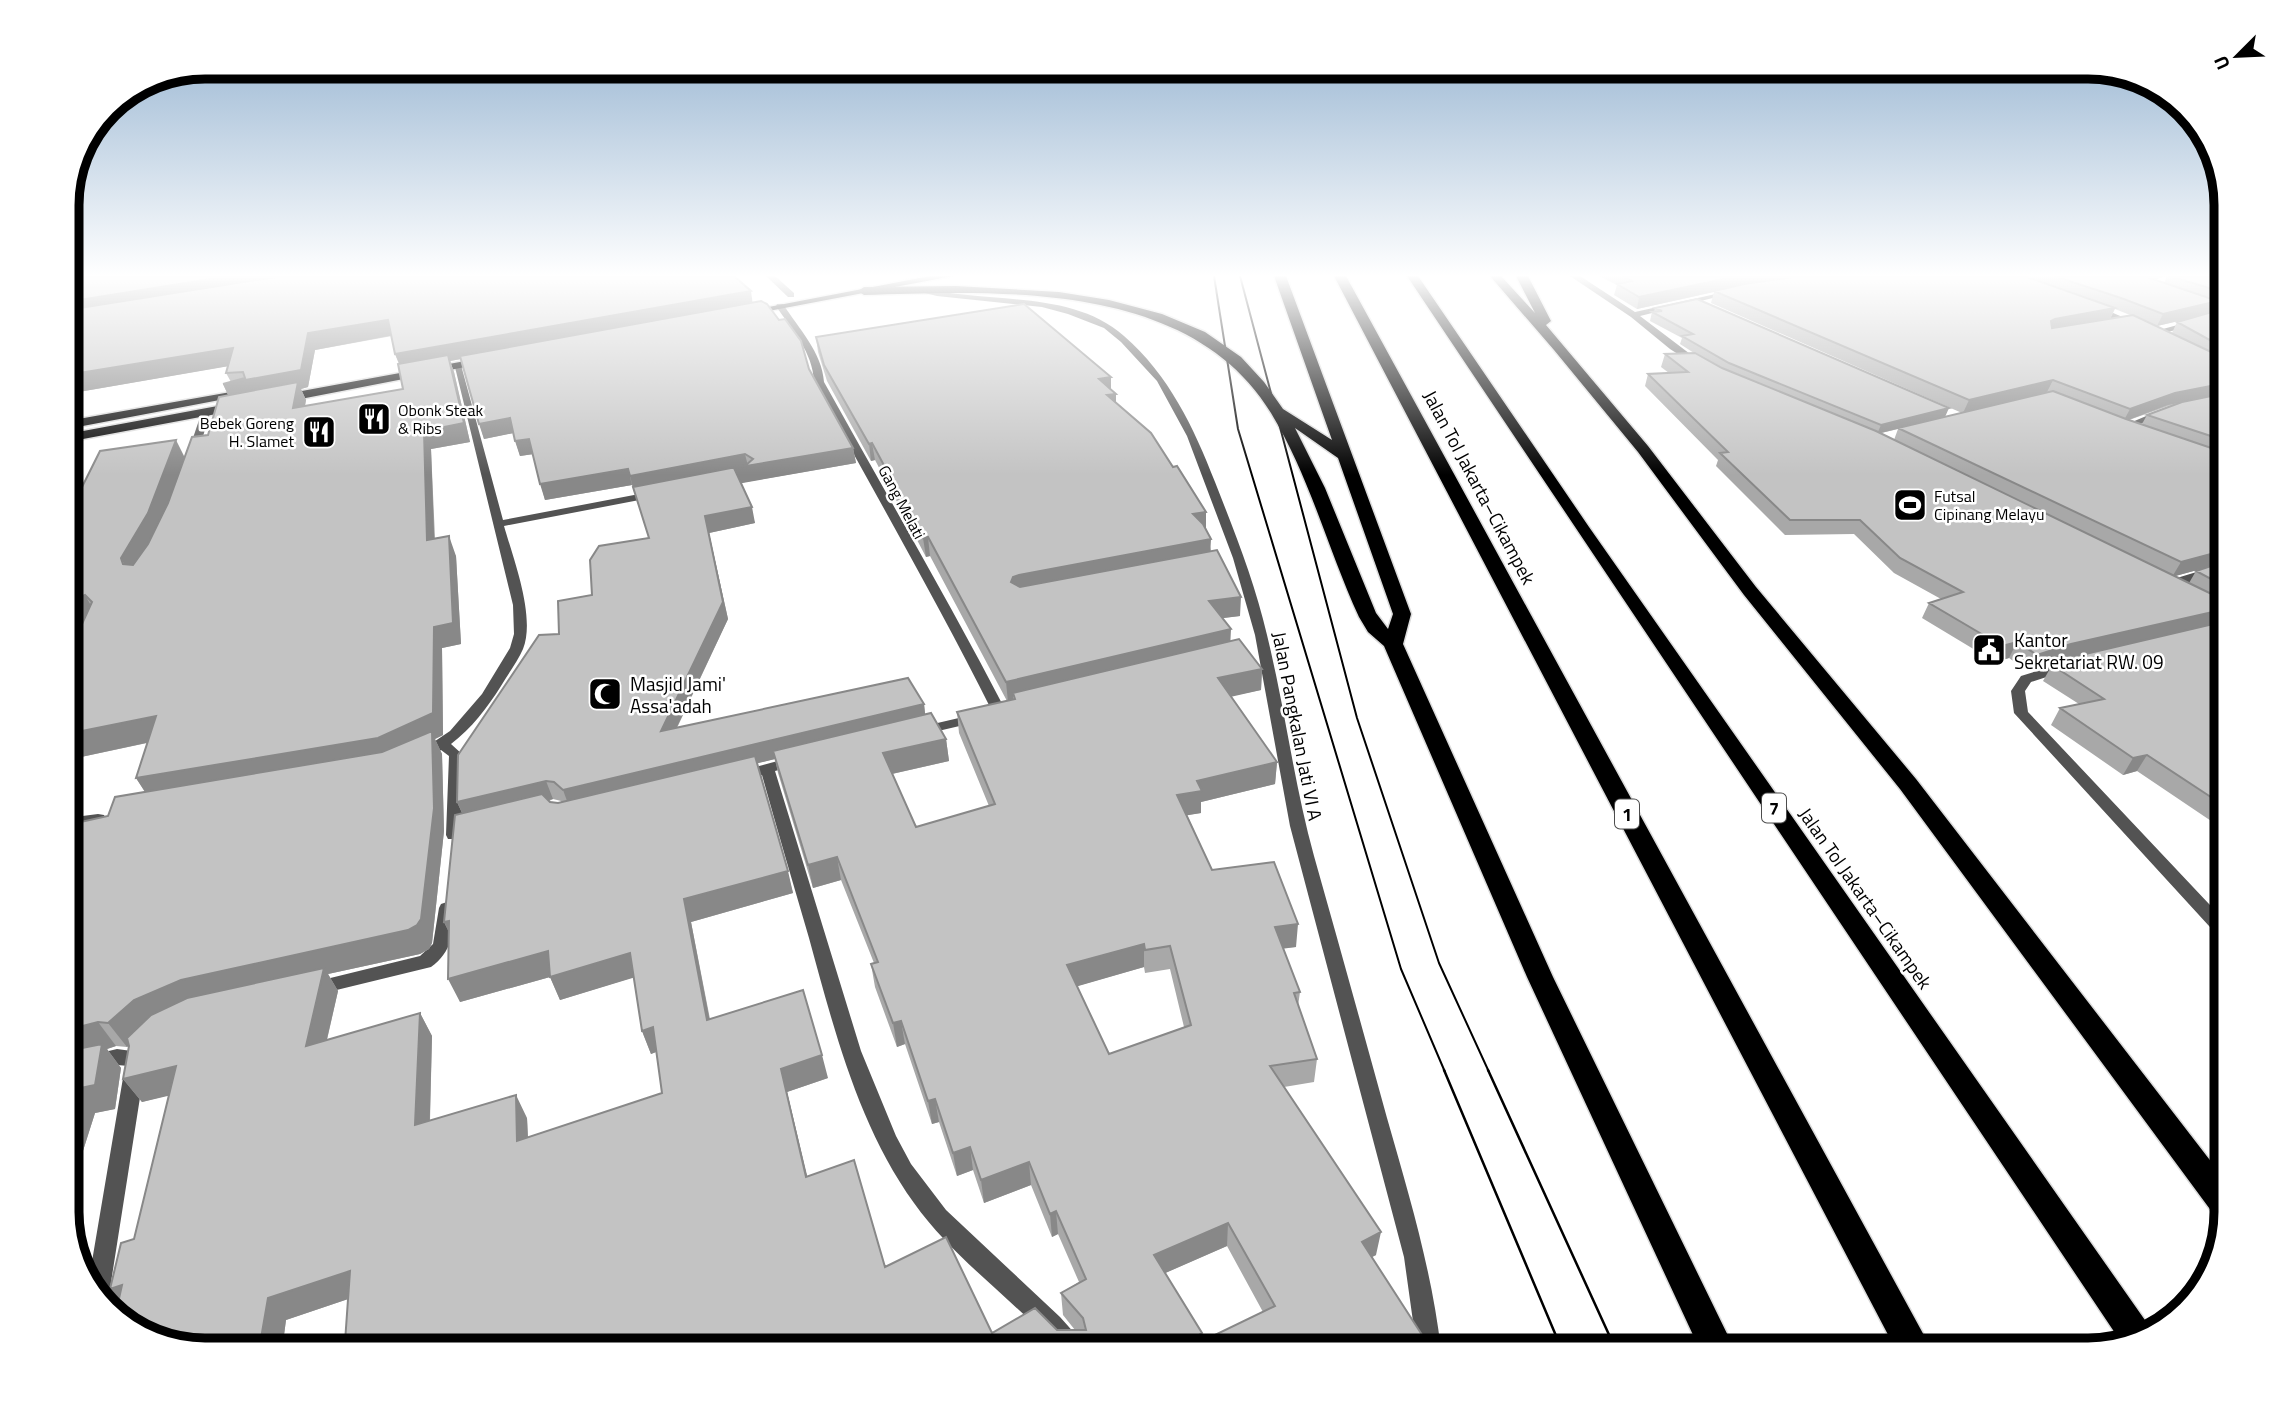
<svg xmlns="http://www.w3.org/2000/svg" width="2293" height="1417" viewBox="0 0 2293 1417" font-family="'Titillium Web',sans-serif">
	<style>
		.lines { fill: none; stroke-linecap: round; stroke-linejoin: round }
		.primary-casing { stroke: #dbdbdb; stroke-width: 3 }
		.motorway-casing { stroke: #dbdbdb; stroke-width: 3 }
		.minor { fill: #535353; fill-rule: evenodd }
		.primary { fill: #000; fill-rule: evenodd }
		.motorway { fill: #000; fill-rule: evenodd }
		.tram-far1 { stroke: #000; stroke-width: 2 }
		.tram { stroke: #000; stroke-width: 2.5 }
		.wall { fill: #a8a8a8; fill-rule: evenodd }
		.shaded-wall { fill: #888 }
		.building { fill: #c3c3c3; stroke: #888; stroke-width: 2; fill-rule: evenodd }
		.labels { text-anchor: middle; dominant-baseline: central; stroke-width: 5; stroke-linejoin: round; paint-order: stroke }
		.far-poi-label { font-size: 16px; fill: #000; stroke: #fff; text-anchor: start }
		.far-street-label { font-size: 16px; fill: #000; stroke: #fff }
		.shield { fill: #fff; stroke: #4c4c4c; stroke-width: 2 }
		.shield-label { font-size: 18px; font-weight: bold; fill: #000 }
		.street-label { font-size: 19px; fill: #000; stroke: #fff }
		.poi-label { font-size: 19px; fill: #000; stroke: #fff; text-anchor: start }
		.rim { fill: none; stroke: #000; stroke-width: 9 }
	</style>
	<rect width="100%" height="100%" fill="#fff"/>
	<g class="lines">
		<defs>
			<path id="primary" d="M930,276H953L748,315L743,312Z
				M487,357L491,358V362L280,403L274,399L280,395Z
				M242,390L246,391V395L67,429V421Z
				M239,402L245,406L243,409L67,442V434Z"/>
			<path id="motorway" d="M1274,276H1286L1411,614L1403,644L1553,977L1735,1350H1700L1527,977L1384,646L1368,632L1359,617C1328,550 1310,477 1271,413C1190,280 1000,291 864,295L858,291L864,287L956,286L1059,292L1109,300L1162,314L1205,332L1241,357L1264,382L1283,409L1332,440ZM1295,428L1338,458L1393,614L1388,629L1376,613L1325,488Z
				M1334,276H1346L1932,1350H1896Z
				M1407,276H1418L1589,527L2154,1333L2121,1342Z
				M1490,276H1501L1535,313L1516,276H1528L1551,321L1546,325L1648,446L1756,587L1916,779L2226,1181L2224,1220L2215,1216L1900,789L1744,595L1638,452L1554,350Z"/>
		</defs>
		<use href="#primary" class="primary-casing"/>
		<use href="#motorway" class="motorway-casing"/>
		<path class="minor" d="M766,276H775L794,293V297H788Z
			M1570,276H1580L1635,312L1729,291L1733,293L1640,316L1698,360L1699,362L1695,365L1670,349L1631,317Z
			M920,287C985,305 1070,288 1124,336C1169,375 1194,428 1215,482C1235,533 1255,583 1267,635C1285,708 1294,784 1314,856C1339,944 1363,1031 1387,1118C1409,1195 1432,1271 1441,1350H1417L1404,1257L1290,826L1255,635L1233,558L1187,436L1157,381L1121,342L1104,328L1068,314L1042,307L937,296L917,291V287Z
			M777,304H783C799,329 822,352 824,382C885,492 949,601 1007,713L1005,716L1000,717L993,713C937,601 874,492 814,382C813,352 792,330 776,306Z
			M2091,306H2097L2141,325L2134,327L2091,310Z
			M2192,321H2195V325L2156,335L2152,332Z
			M454,363L461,365L503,520L655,491L660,494L655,497L504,526C513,558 536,617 523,649C518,661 508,674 501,686C487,708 472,728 451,744L463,755L462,835L460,839H448L446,835L449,756L441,750L423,759L416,754L450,731L482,694L510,648L514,634L513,605Z
			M202,411L210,413L198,453L193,456L188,453Z
			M2158,411L2166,413L2126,430L2118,428Z
			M2226,563V571L2171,588L2165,584L2167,581Z
			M2066,662L2073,666L2071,669L2031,682L2025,691L2028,712L2226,922V939L2220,938L2014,713L2011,691L2021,676Z
			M976,714L981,715L983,718L981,721L921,735L914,731L916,728Z
			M793,757L800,762L798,765L775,771L861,1051L896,1136L911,1164L946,1210L1060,1317L1077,1336L1081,1344L1078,1350H1059C1013,1299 954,1259 914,1203C858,1125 834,1029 809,938C793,883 777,829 762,775L741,780L734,775L736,772Z
			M98,814L104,815L106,819L104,823L67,828V818Z
			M447,902L453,904L455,908C454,932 452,952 431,967L316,995L310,993L307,988L310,983L420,956L433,944L439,908L441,904Z
			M117,1049L139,1052L142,1058L136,1065L141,1066L144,1072L109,1295L106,1303L88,1285L124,1072L129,1066L117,1065L67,1077V1061Z"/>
		<use href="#primary" class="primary"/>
		<use href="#motorway" class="motorway"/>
		<path class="tram-far1" d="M1214,276L1238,429L1401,969L1445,1072
			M1240,276L1357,718L1439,963L1489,1072"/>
		<path class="tram" d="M1444,1070L1562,1350
			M1488,1070L1616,1350"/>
	</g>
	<path class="wall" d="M67,276L753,303L809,369L853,448L856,463L740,483L755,523L709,533L728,619L677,728L924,704L925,714L946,739L949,761L892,774L916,827L989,806L959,733L957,712L1007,701L930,556L926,557L875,460L871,461L827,381L818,352L816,337L1111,377V389L1116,403L1173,467L1206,512V528L1211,551L1240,616L1222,618L1230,641L1262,669L1261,690L1231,696L1277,762L1275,784L1201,802V813L1187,815L1212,870L1296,947L1283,948L1300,992L1298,1006L1317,1059L1314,1082L1284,1087L1376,1255L1372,1257L1423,1350H319L345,1342L348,1299L286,1320L282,1350H205L134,1239L169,1095L142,1102L123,1079L129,1046L127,1047L116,1046L107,1049L121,1068L115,1109L95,1113L67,1201V825L108,816L145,792L136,778L147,743L67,760V517L185,457L208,435L228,395L223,384L231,382L226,373L228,366L67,394ZM392,336L395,354L399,364L403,389L305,406L306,400L301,389L308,387L315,350ZM461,359L484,439L513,433L520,456L533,454L545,500L632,485L649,538L592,595L559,634L457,802L462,813L444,922L449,932L460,1002L550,977L560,1000L634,977L642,1031L651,1054L656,1052L662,1093L528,1137L527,1118L430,1121L432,1036L420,1013L327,1040L338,991L328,974L420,954L429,949L432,943L444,831L442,754L435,739L443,735L442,648L461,644L456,556L435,538L431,449L470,442L454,372L450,361ZM775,759L778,773L813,888L841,880L874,963L871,964L875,987L897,1047L905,1044L932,1124L939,1122L957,1176L973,1170L984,1203L1031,1185L1052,1237L1058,1234L1079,1282L1061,1293L1063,1315L1075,1330L992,1333L885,1267L807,1177L787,1092L828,1078L710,1019L691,922L793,893L757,763ZM553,799L561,801L562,802L558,803L549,801ZM1144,967L1145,973L1170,969L1184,1027L1109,1054L1077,986ZM1227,1246L1263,1312L1201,1341L1202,1333L1165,1273Z
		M1599,276H2165L2154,280L2164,283L2167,276H2226V306L2217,304L2213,312L2226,308V831L2137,771L2123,775L2051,725L2060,708L2079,704L2043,681L2052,665L2077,656L2062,659L2028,671L2009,658L1995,662L1922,618L1929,603L1941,599L1894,573L1854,534L1785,535L1716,466L1718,460L1645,386L1648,374L1669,373L1661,367L1665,354L1694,353L1680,344L1682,338L1650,321L1652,312H1654L1655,308L1945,417L1962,413L1711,303L1714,292L1637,309L1614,295L1617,285ZM2115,309L2130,315L2110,319ZM2192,318L2177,322L2172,333L2157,326ZM2174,404L2147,415L2142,424L2129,420ZM1898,429L1894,440L1881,433ZM2201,569L2196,571L2189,583L2175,576Z"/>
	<path class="shaded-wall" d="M229,276H328L67,318V302Z
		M1738,276H1818L1740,286L1637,309L1639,297Z
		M2144,276H2165L2140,285Z
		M751,291L753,306L450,361L454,372L470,442L431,449L435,560L427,540L402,370L395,354Z
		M2218,301L2212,313L2157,326L2163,314Z
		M2115,308L2110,319L2050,331L2051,321L2055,319Z
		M388,320L394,335L315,350L308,387L301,389L306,400L301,426L231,401L223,384L301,370L308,333Z
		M233,348L241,364L67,394V375Z
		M1111,377V393L1099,379Z
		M2053,380L2047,392L1963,413L1969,400Z
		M2226,383V394L2168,405L2123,422L2130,409L2175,393Z
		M1116,394V410L1107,395Z
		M1949,408L1945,417L1877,434L1881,425Z
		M510,418L514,433L484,439L479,424Z
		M529,439L534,454L520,456L515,441Z
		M176,440L185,458L159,533L135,584L121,558Z
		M872,443L875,460L871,461L869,444Z
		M853,448L856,463L737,484L634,492L630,476L745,454L748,466Z
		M628,469L632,485L545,500L540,484Z
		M752,507L755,523L709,533L728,619L666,750L661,731L705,516Z
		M1206,512V530L1193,514Z
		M449,536L456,556L461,644L442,648L443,735L435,739L442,754L444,831L432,943L429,949L420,954L328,974L338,991L320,1069L152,1024L127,1047L108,1023L388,760L151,801L136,778L434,627Z
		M928,537L930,556L926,557L923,538Z
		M1211,539L1210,557L1020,593L1011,582L1013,577L1019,575Z
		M2226,550V562L2172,577L2181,562Z
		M85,595L97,616L67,666V617L76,599Z
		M1241,597L1240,616L1208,620L1209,601Z
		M2226,609V622L2062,659L2028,671L2037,655L2071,644Z
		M1231,629L1230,649L1013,693V701L1008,702L1006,682Z
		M2017,642L2009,658L1995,662L2002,646Z
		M1262,669L1261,690L1217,700L1218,678Z
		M924,704L926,722L773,751L775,759L570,809L563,790Z
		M156,716L169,738L67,760V734Z
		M946,739L949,761L887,775L883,753Z
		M2147,755L2137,771L2123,775L2133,758Z
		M1277,762L1275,784L1201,802V813L1177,817V795L1197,781Z
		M546,781L553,799L466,821L457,802Z
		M837,857L841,880L813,888L808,865Z
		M788,871L793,893L691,922L714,1043L707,1020L684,899Z
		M449,921L455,945L444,922Z
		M1298,924L1296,947L1273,950L1275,927Z
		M1144,944V967L1068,989L1067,965Z
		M548,951L630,953L639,976L560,1000L550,977L460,1002L448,979Z
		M420,1013L432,1036L429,1148L415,1125Z
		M901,1021L905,1044L897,1047L893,1023Z
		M98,1022L116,1046L107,1049L121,1068L115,1109L95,1113L67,1201V1030Z
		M653,1027L661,1050L651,1054L642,1031Z
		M822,1055L828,1078L787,1092L813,1200L806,1177L781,1069Z
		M176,1066L193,1090L142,1102L123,1079Z
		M516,1095L527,1118L529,1164L517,1141Z
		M935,1099L939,1122L932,1124L928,1101Z
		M970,1147L973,1170L957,1176L953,1153Z
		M1029,1162L1031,1185L984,1203L981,1180Z
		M1056,1211L1058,1234L1052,1237L1050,1214Z
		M1228,1223L1227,1246L1154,1278V1255Z
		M1381,1232L1376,1255L1358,1264L1362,1242Z
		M350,1271L366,1293L286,1320L282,1350H259L268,1298Z
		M122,1285L131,1311L110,1289Z
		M1202,1333L1201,1350L1188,1348V1350H1172Z
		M1426,1341L1423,1350H1408Z"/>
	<path class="building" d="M67,276H229L67,302Z
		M282,276H734L751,291L395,354L388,320L308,333L301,370L223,384L245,378L243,372L226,373L233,348L67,375V310Z
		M1623,276H1738L1639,297L1617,284L1632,281Z
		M1801,276H2024L2115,308L2055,319L2051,321L2052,328L2133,315L2226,359V383L2175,393L2130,409L2053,380L1969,400L1714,291L1744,284Z
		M2054,276H2144L2218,301L2163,314L2121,298Z
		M2169,276H2226V293Z
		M1697,299L1949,408L1881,425L1729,363L1682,336L1693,334L1652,312L1662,311L1655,308Z
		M761,301L767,304L779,320L785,319L801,341L809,369L853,448L734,468L752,507L705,516L723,602L661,731L908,678L924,704L563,790L554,782L546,781L457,802L458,755L539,635L559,634L558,601L592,595L590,560L599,546L649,538L633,487L746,465L753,459L745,454L630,476L628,469L540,484L529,439L515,441L510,418L479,424L460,356Z
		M1024,304L1111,377L1099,379L1116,394L1107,395L1151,433L1173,467L1177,466L1206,512L1193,514L1203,524L1211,539L1019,575L1013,577L1011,582L1020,587L1217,550L1241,597L1209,601L1231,629L1006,682L928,537L923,538L872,443L869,444L824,365L816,337Z
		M2226,308V349L2177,322Z
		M1695,353L1722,368L1876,431L2226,601V609L2071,644L2037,655L2017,642L2002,646L1929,603L1963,592L1900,558L1860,520H1790L1720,453L1728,452L1648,374L1688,372L1665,354Z
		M448,355L464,423L424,431L427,540L449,536L453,623L434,627L433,713L378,738L136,778L156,716L67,734V657L92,602L85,595L76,599L67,617V517L100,451L176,440L148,513L121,558L123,564L133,565L148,544L168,503L192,437L208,435L219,397L298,382L293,408L403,389L398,364Z
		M2053,391L2126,419L2226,453V550L2181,562L1898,428Z
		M2226,393V441L2147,415L2182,402Z
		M2226,561V587L2196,571Z
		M2226,621V807L2147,755L2133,758L2060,708L2104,699L2052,665L2081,655Z
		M1239,639L1262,669L1218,678L1277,762L1197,781L1202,791L1177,795L1212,870L1274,862L1298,924L1275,927L1300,992L1294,993L1317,1059L1270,1066L1381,1232L1362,1242L1426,1341L1408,1350H1189L1188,1348L1275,1306L1228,1223L1154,1255L1202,1333L1172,1350H319L345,1342L350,1271L268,1298L259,1350H205L135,1332L116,1312L122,1285L110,1289L121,1243L134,1239L176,1066L123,1079L129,1046L127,1038L151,1015L187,998L324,968L306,1046L420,1013L415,1125L516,1095L517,1141L662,1093L653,1027L642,1031L630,953L550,977L548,951L448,979L449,921L444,922L455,815L542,794L550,802L558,803L755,756L788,871L684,899L707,1020L803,990L822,1055L781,1069L806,1177L854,1160L885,1267L946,1237L992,1333L1035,1308L1057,1330H1086L1083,1318L1061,1293L1086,1279L1056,1211L1050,1214L1029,1162L981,1180L970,1147L953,1153L935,1099L928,1101L901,1021L893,1023L871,964L878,962L837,857L808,865L773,751L931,713L946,739L883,753L916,827L995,804L957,712L1015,699L1013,693ZM1144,944L1145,950L1170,946L1191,1025L1109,1054L1067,965Z
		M432,731L434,808L421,919L417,925L408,930L181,980L134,1000L108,1023L98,1022L67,1030V825L108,816L115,797L382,752Z
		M102,1044L95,1085L75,1089L67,1113V1051Z"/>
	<linearGradient id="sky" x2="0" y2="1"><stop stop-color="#8baccc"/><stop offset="0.58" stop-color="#fff"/><stop offset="1" stop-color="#fff" stop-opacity="0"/></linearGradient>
	<rect width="2293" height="475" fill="url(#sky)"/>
	<defs>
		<symbol id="restaurant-square" viewBox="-11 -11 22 22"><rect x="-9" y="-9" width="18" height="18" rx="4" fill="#000" stroke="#fff"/><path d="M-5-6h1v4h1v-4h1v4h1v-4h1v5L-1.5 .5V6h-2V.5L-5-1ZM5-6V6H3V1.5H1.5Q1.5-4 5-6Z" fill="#fff"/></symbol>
		<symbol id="stadium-square" viewBox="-11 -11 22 22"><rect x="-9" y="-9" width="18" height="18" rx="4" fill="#000" stroke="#fff"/><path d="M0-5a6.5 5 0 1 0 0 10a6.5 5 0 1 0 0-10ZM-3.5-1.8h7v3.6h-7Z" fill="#fff"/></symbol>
		<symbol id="civic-square" viewBox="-11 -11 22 22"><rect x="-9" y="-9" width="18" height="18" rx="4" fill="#000" stroke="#fff"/><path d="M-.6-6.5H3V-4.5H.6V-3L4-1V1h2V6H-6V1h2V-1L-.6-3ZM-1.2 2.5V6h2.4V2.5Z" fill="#fff"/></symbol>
		<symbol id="mosque-square" viewBox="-11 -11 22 22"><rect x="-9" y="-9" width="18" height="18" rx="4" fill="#000" stroke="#fff"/><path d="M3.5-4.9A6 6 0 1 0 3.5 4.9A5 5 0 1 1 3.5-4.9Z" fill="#fff"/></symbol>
	</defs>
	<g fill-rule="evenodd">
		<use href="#restaurant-square" x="355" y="400" width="38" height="38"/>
		<use href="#restaurant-square" x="300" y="413" width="38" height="38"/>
		<use href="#stadium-square" x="1891" y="486" width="38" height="38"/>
		<use href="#civic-square" x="1970" y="631" width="38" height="38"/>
		<use href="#mosque-square" x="586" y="675" width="38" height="38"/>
	</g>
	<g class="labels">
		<g class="far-poi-label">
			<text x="398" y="410">Obonk Steak<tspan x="398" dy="18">&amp; Ribs</tspan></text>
			<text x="294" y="423" text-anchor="end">Bebek Goreng<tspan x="294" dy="18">H. Slamet</tspan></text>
			<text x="1934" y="496">Futsal<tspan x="1934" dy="18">Cipinang Melayu</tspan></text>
		</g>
		<g class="far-street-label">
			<text transform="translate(902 502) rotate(62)">Gang Melati</text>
		</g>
		<g class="shield">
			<rect x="1762" y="793.5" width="24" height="29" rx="5"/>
			<rect x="1615" y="799.5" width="24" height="29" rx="5"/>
		</g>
		<g class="shield-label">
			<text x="1774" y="808">7</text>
			<text x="1627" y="814">1</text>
		</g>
		<g class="street-label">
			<text transform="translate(1480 487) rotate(62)">Jalan Tol Jakarta–Cikampek</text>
			<text transform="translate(1298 726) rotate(79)">Jalan Pangkalan Jati VI A</text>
			<text transform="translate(1866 898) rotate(55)">Jalan Tol Jakarta–Cikampek</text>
		</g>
		<g class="poi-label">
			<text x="2014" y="639">Kantor<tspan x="2014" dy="22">Sekretariat RW. 09</tspan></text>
			<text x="630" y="683">Masjid Jami'<tspan x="630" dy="22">Assa'adah</tspan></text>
		</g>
	</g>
	<path d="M0 0H2293V1417H0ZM205 79H2088A126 126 0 0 1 2214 205V1212A126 126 0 0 1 2088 1338H205A126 126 0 0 1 79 1212V205A126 126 0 0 1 205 79Z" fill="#fff" fill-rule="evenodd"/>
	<path class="rim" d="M205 79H2088A126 126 0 0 1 2214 205V1212A126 126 0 0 1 2088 1338H205A126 126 0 0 1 79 1212V205A126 126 0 0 1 205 79Z"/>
	<g transform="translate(2237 56) rotate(246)" stroke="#ffffff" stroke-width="5" paint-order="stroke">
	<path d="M0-5L12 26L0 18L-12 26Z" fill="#000000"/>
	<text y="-10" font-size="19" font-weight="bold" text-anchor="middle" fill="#000000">U</text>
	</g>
</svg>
